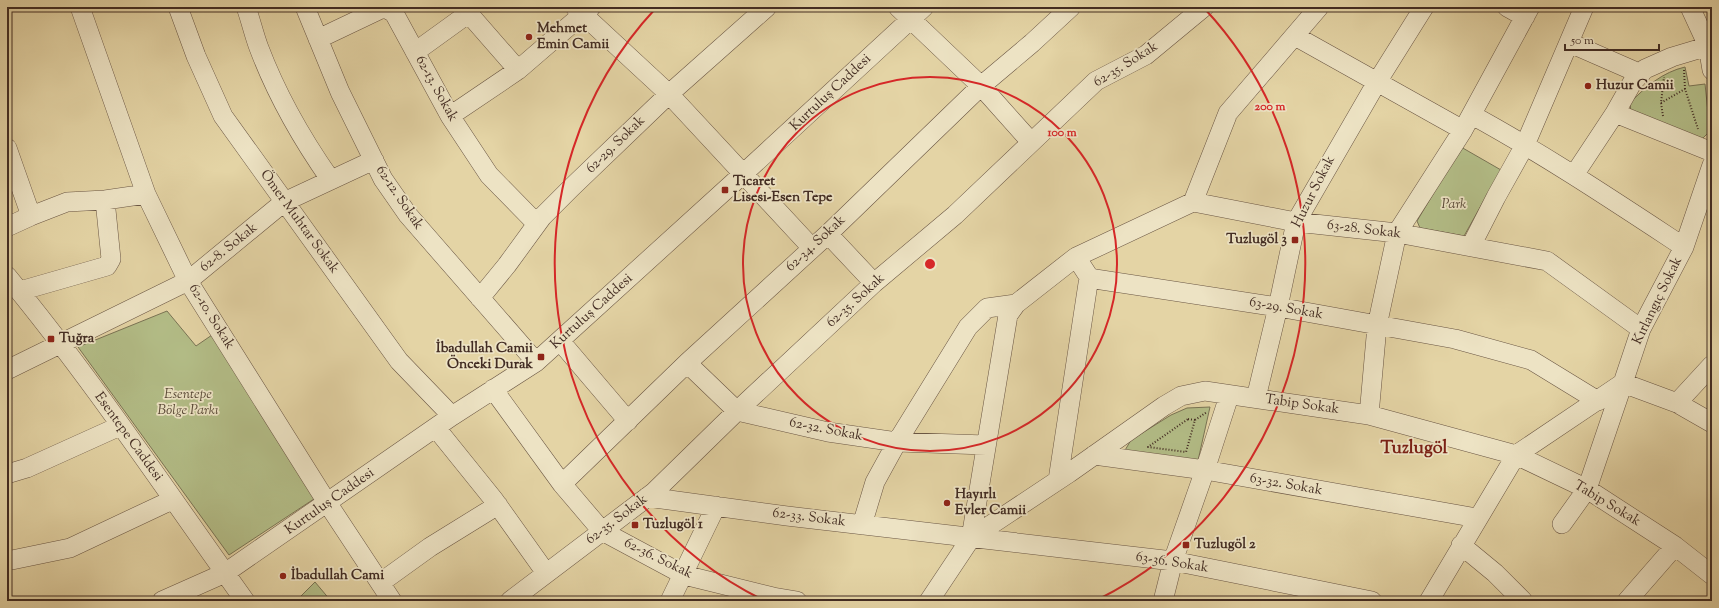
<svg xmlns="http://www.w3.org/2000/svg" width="1719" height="608" viewBox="0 0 1719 608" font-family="'Sorts Mill Goudy',serif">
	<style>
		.green { fill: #b3bd87; stroke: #7a7455 }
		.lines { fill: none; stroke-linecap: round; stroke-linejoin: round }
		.minor-casing { stroke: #6a5644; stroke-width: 20 }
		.path { stroke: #422c23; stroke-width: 2; stroke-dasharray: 1 2; stroke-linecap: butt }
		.minor { stroke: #ede3c4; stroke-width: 19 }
		.ring { fill: none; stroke: #d62828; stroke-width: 2 }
		.poi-dot { fill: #8f2418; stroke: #ede3c4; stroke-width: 1.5 }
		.labels { text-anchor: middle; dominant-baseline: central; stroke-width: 3.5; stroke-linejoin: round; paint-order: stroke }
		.poi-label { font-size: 14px; font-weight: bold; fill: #422c23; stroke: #ede3c4; text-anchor: start }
		.street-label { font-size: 14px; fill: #422c23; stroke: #ede3c4 }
		.park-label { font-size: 14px; font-style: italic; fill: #594937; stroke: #ede3c4 }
		.district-label { font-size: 18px; font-weight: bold; fill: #7a1f14; stroke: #ede3c4 }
		.centre { fill: #d62828; stroke: #ede3c4; stroke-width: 2 }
		.ring-label { font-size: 12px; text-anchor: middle; font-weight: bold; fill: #d62828; stroke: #ede3c4; stroke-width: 3.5; stroke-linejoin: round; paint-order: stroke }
	</style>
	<rect width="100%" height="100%" fill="#e4d4a5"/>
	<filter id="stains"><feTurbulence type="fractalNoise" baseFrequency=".005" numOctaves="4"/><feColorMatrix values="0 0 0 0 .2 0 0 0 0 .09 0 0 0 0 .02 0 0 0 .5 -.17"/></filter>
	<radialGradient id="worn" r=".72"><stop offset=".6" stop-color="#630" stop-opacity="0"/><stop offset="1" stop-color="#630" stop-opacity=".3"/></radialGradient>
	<path class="green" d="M1685,67L1689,86L1705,84L1710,131L1702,139L1631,112L1630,103C1645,87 1663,72 1685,67Z
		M1461,147L1501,170L1464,236L1420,228L1417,221Z
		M167,311L196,346L212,335L317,497L229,555L78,347Z
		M1210,407L1197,465L1124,452L1131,440L1171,415L1187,408Z
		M315,582L331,601H296Z"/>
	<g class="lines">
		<defs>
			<path id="minor" d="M80,7L146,194L188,281L328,504L392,601
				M178,7L196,56L223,116L399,361L452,416
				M246,7C251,21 254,35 259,48C276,93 302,139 330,179
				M305,7L340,92L383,179L408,215L536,362
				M463,7L518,70
				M575,7L669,94L812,248
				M898,7L981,86L1031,142
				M1507,7L1525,17
				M1690,7L1708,46L1712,70
				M1295,36L1463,130
				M318,39L381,9H387L394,13L450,116L489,175L537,224
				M1570,43L1641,74
				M415,52L469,13
				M1615,113L1712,152
				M1472,115C1545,155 1614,201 1684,247
				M450,116L518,70L591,7
				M7,148L31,216
				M1574,175L1615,113L1632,83L1645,69L1672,57L1712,45
				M1193,202L1228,113L1319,7
				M7,227L31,216L67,202L105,200L146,194
				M828,234L874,283
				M1471,246L1496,197L1525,145L1584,7
				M1076,257L1193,202L1296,222L1397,233L1547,261L1641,329
				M7,276C92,379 167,492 245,601
				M20,291L107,266L111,259L105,200
				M480,298L507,265L542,217L571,188L669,94L767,7
				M560,341L628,421
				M687,363L737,411L828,432L897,442L986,445
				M7,370L188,281L284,202L374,160
				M493,389L562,484L602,531L684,575L773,597L797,601
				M1256,398L1278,307L1296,222L1377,82L1424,7
				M1677,403L1712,365
				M1369,415L1377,326L1397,233L1463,130L1530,7
				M436,428L494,500L546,573
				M1094,455L1205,470L1477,518
				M7,474L27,468L120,426
				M1058,480L1089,277
				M562,484L687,363L828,234L981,86L1032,43L1071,7
				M647,497L787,516L1173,561L1372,601
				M1562,524L1587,489L1623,383L1677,403L1712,423
				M862,525L875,482L897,442L968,327L987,308L1016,304L1076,257L1089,277L1095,279L1278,307L1455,339L1531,360L1598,401
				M971,538L1008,315L1016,304
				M1461,545L1495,573L1523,601
				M7,561L70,548L172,500
				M380,583L430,547L498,505
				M162,601L225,573L452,416L536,362L743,174L924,7
				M510,601L654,492L737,411L874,283L955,215L1096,81L1146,55L1204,7
				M670,601L716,506
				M929,601L971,538L1069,473L1164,406L1181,396L1205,391L1369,415L1516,455L1587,489L1675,546L1712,575
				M1163,601L1173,561L1205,470L1229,396
				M1429,601L1516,455L1623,383L1641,329L1684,247L1712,165
				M1627,601L1675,546"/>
		</defs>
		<use href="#minor" class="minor-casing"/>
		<path class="path" d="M1684,70L1685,89
			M1661,103L1685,89L1698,129
			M1663,116L1661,103L1664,77
			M1188,419L1195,420L1186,452L1148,447Z
			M1195,420L1207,412"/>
		<use href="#minor" class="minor"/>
	</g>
	<g class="ring">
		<circle cx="930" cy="264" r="187"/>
		<path d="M763 600A375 375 0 0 1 656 8M1204 8A375 375 0 0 1 1097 600"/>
	</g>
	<g class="poi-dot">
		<circle cx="529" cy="37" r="4"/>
		<circle cx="1588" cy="86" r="4"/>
		<rect x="721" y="186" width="8" height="8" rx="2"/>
		<rect x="1291" y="236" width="8" height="8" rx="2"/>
		<rect x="47" y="335" width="8" height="8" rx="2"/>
		<rect x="537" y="353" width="8" height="8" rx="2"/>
		<circle cx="947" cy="503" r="4"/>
		<rect x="631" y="521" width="8" height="8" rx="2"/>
		<rect x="1182" y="541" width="8" height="8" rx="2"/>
		<circle cx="283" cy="576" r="4"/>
	</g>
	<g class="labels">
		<g class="poi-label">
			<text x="537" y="29">Mehmet<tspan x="537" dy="16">Emin Camii</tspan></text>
			<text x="1596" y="86">Huzur Camii</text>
			<text x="733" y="182">Ticaret<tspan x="733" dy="16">Lisesi-Esen Tepe</tspan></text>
			<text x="1287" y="240" text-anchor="end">Tuzlugöl 3</text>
			<text x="59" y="339">Tuğra</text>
			<text x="533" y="349" text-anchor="end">İbadullah Camii<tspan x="533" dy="16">Önceki Durak</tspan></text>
			<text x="955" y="495">Hayırlı<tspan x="955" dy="16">Evler Camii</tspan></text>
			<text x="643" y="525">Tuzlugöl 1</text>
			<text x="1194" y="545">Tuzlugöl 2</text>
			<text x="291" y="576">İbadullah Cami</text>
		</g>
		<g class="street-label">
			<text transform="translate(1126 65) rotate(-32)">62-35. Sokak</text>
			<text transform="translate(436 89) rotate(61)">62-13. Sokak</text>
			<text transform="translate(831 93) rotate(-43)">Kurtuluş Caddesi</text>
			<text transform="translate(616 145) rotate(-44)">62-29. Sokak</text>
			<text transform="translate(1314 192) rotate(-63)">Huzur Sokak</text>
			<text transform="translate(399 198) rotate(56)">62-12. Sokak</text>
			<text transform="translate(299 222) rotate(54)">Ömer Muhtar Sokak</text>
			<text transform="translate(1364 230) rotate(7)">63-28. Sokak</text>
			<text transform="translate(816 244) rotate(-43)">62-34. Sokak</text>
			<text transform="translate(229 248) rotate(-39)">62-8. Sokak</text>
			<text transform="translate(856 301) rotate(-42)">62-35. Sokak</text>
			<text transform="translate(1658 301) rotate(-64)">Kırlangıç Sokak</text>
			<text transform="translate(1286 309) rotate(10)">63-29. Sokak</text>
			<text transform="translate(592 312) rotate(-42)">Kurtuluş Caddesi</text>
			<text transform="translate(211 317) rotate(58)">62-10. Sokak</text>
			<text transform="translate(1302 405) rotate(8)">Tabip Sokak</text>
			<text transform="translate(826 430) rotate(11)">62-32. Sokak</text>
			<text transform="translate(128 437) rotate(54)">Esentepe Caddesi</text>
			<text transform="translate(1286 485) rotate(10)">63-32. Sokak</text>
			<text transform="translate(330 502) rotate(-35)">Kurtuluş Caddesi</text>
			<text transform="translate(1607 504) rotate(31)">Tabip Sokak</text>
			<text transform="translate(809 518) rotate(7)">62-33. Sokak</text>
			<text transform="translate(617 520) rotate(-37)">62-35. Sokak</text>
			<text transform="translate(658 559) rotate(26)">62-36. Sokak</text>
			<text transform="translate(1172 563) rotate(9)">63-36. Sokak</text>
		</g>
		<g class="park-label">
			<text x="1454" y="205">Park</text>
			<text x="188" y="395">Esentepe<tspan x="188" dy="16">Bölge Parkı</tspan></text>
		</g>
		<g class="district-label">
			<text x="1414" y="449">Tuzlugöl</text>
		</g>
	</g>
	<circle cx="930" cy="264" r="6" class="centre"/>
	<g class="ring-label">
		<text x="1270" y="110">200 m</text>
		<text x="1062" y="136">100 m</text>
	</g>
	<rect width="1719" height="608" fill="none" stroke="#e4d4a5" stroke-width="24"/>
	<rect x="8" y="8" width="1703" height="592" fill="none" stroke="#422c23" stroke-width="2"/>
	<rect x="12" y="12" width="1695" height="584" fill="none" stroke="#422c23"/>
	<path d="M1565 44v6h94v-6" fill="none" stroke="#422c23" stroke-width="2"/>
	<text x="1571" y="44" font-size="12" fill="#422c23" stroke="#ede3c4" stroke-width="3" paint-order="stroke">50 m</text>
	<rect width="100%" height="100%" filter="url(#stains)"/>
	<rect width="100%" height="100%" fill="url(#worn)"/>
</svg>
